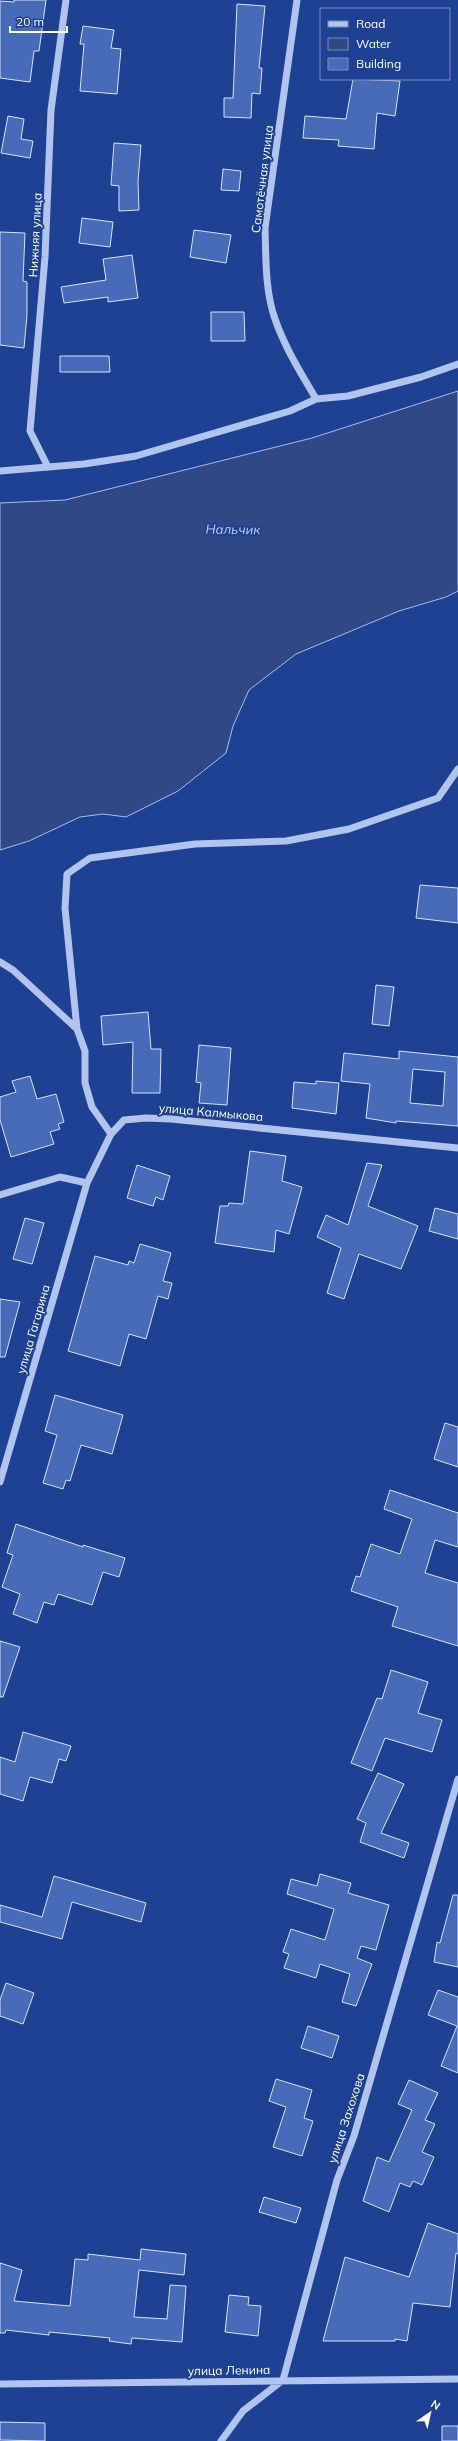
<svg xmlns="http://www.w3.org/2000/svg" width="458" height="2441" viewBox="0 0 458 2441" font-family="Mulish,sans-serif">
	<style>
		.water { fill: #304986; stroke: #a4bdef }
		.building { fill: #476ab9; stroke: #d7e2fa; fill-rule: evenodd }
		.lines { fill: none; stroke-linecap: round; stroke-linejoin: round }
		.minor { stroke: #b1c4ee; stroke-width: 7 }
		.labels { text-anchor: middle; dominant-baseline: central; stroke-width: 4; stroke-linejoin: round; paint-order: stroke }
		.street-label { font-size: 12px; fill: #fff; stroke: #1f4193 }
		.water-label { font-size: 13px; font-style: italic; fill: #bdcff5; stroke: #1f4193 }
	</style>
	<rect width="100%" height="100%" fill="#1f4193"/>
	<path class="water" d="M458,391V591L446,597L399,611L296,654L249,690L233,726L226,753L178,791L126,817L103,814L80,817L29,841L0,850V503L65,500L312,438Z"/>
	<path class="building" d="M14,0H46L39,51H34L30,82L0,78V1L14,2Z
		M237,4L265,6L259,68H262L260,94L252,93L251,118L224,117V98H233Z
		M83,26L114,30L111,48L121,49L117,94L80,91L84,44H80Z
		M353,79L400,81L395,116L377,113L374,149L338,146L339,140L303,138L305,116L346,119Z
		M8,116L24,119L21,139L33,141L30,158L1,153Z
		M114,143L141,145L138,181L139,210L119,211V186L111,185Z
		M223,169L241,171L239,191L221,190Z
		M82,218L113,222L110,247L79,243Z
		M194,230L231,235L226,263L190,257Z
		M0,232L25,233L23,281L27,282V315L24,348L0,345Z
		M132,255L138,298L108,302V297L64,303L61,287L106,280L103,259Z
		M211,312H244L245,341H211Z
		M60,356H109L110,372H60Z
		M420,885L458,888V923L416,918Z
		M376,985L394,987L389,1026L372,1024Z
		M148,1012L151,1049H161L160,1093H132L133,1042L103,1045L101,1016Z
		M199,1045L231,1048L227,1105L199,1103L201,1083L196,1082Z
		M399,1051L458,1057V1126L396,1121V1123L366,1118L370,1084L341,1081L344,1053L399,1059ZM413,1069L445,1072L443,1106L410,1103Z
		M30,1076L37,1099L56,1094L64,1122L58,1124L60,1129L50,1132L54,1144L11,1157L0,1120V1097L16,1092L12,1081Z
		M316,1081L339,1083L336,1114L292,1108L294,1082L316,1084Z
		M250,1151L286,1156L282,1181L302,1187L289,1234L276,1230L274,1252L215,1243L220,1206H228L229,1203L243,1204Z
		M367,1163L382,1165L368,1206L418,1226L401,1269L359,1254L344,1299L327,1293L341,1248L317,1237L326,1215L348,1225Z
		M137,1165L170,1176L163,1200L156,1197L153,1206L127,1198Z
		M435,1208L458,1214V1239L429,1231Z
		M25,1218L44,1223L32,1264L13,1259Z
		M140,1244L171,1253L163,1281L172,1283L168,1299L158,1296L146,1339L129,1334L120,1366L68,1351L95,1256L128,1265L129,1261L134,1263Z
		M0,1299L20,1302L5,1357H0Z
		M55,1395L123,1415L112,1454L81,1445L70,1481L66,1480L63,1489L43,1483L57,1435L45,1431Z
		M445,1423L458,1427V1467L434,1459Z
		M390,1490L458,1513V1547L435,1540L425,1573L458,1583V1646L392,1626L398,1607L351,1591L356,1576L360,1577L371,1544L400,1554L412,1519L384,1509Z
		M16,1524L83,1547V1545L125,1558L119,1577L103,1572L92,1605L58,1594L54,1605L44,1602L37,1623L13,1614L20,1594L2,1587L13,1555L7,1553Z
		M0,1641L20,1647L3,1697H0Z
		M391,1670L428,1682L418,1713L442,1720L432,1752L385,1738L372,1771L351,1763L377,1698L382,1699Z
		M23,1732L71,1746L66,1761L59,1759L52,1783L30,1777L23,1801L0,1794V1757L15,1762Z
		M378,1773L404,1784L381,1833L409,1843L404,1858L360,1842L366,1823L357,1819Z
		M320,1874L351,1883L348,1893L389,1905L376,1950L361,1946L357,1958L372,1964L356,2006L342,2002L350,1974L320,1964L316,1978L284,1968L289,1954L283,1952L291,1929L325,1940L334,1909L287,1894L291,1879L317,1886Z
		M54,1876L146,1903L141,1922L72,1902L62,1939L0,1922V1905L42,1917Z
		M453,1895H458V1967L434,1962L437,1942L440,1943Z
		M6,1983L34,1993L23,2024L0,2016V2000Z
		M438,1990L458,1997V2073L441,2066L457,2026L428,2015Z
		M308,2026L339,2036L332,2058L301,2048Z
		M276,2079L312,2090L304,2118L313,2121L302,2156L273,2147L286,2107L269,2101Z
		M409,2080L438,2093L425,2120L435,2124L422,2152L434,2157L422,2185L413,2181L410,2187L400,2183L389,2212L363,2201L377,2157L389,2162L412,2110L398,2104Z
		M264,2197L301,2208L296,2223L259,2212Z
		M428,2223L458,2234V2254L456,2253L450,2307L413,2303L407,2341L395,2339V2341H323L345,2257L409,2277Z
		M141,2249L186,2254L184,2275L139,2270L134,2317L167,2319L170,2285L186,2286L182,2342L132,2338L131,2344L109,2341L110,2338L49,2332V2335L6,2330L5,2333H0V2263L22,2270L14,2301L70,2306L75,2259L88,2260V2254L140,2260Z
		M229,2295L249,2297L248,2305L261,2306L258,2336L225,2332Z
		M0,2422L45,2423V2441L0,2440Z
		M442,2426H458V2441H442Z"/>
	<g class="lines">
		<path class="minor" d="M297,0L265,228C266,258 265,291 275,319C285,348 301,373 316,399
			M48,467L30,431L45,257L51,110L66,0
			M0,471L84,464L136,456L290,411L316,399L348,396L421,377L458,364
			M0,962L13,970L77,1029L85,1051V1083L92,1107L111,1134
			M77,1029L65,908L67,874L90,858L195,844L286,841L349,829L438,798L458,769
			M0,1195L60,1177L87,1183
			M0,1482L87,1183L111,1134L124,1120L146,1118L171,1119L458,1148
			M0,2384L458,2379
			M221,2441L243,2411L283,2380L337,2180L354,2136L458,1779"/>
	</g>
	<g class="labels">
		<g class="street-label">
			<text transform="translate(262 179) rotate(-83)">Самотёчная улица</text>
			<text transform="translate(35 235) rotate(-87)">Нижняя улица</text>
			<text transform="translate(211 1112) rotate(5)">улица Калмыкова</text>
			<text transform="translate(33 1329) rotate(-74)">улица Гагарина</text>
			<text transform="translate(346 2118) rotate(-72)">улица Захохова</text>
			<text transform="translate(229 2370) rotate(-1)">улица Ленина</text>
		</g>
		<g class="water-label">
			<text transform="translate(233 529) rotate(1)">Нальчик</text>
		</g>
	</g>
	<rect x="320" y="8" width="130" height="72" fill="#1f4193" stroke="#798dbe"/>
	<rect x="328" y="21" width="20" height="6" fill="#b1c4ee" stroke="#798dbe"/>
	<text x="356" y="28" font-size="12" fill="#ffffff">Road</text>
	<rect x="328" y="38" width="20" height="12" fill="#304986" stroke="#798dbe"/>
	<text x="356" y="48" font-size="12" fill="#ffffff">Water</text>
	<rect x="328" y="58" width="20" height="12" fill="#476ab9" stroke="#798dbe"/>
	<text x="356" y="68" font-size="12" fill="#ffffff">Building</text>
	<g transform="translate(430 2413) rotate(34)" stroke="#1f4193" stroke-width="3" paint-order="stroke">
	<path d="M0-3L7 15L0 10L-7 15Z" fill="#ffffff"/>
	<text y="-6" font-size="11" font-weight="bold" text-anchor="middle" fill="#ffffff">N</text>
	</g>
	<path d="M10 26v6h57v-6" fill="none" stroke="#ffffff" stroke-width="2"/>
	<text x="16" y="26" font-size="12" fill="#ffffff" stroke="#1f4193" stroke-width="3" paint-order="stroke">20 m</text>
</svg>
